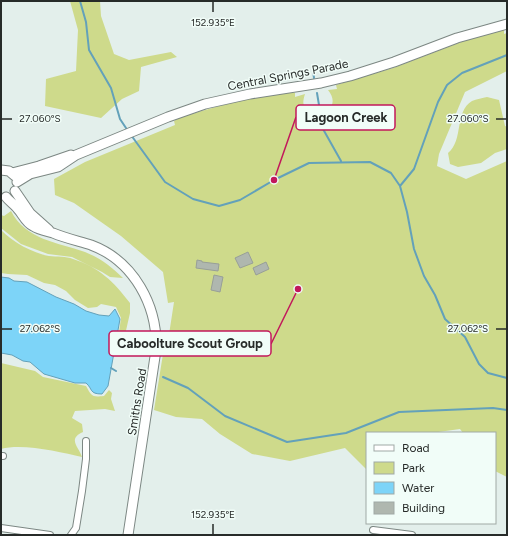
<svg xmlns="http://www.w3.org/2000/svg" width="508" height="536" viewBox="0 0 508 536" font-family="Figtree,sans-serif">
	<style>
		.green { fill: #ceda8b }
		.water { fill: #7dd4f8; stroke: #63a1ba }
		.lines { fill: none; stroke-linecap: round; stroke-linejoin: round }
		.stream { stroke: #63a1ba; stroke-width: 2 }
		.building { fill: #afb7af; stroke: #989f98 }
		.street-casing { stroke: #7c8783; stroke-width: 8 }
		.secondary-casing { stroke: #7c8783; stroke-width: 11 }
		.street { stroke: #fff; stroke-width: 6 }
		.secondary { stroke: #fff; stroke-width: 9 }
		.ticks { fill: none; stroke: #272b29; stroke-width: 1.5 }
		.labels { text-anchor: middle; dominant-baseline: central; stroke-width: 3; stroke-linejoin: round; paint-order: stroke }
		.street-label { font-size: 12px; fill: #272b29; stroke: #f1fdf8 }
		.ticks-label { font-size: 10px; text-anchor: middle; fill: #272b29; stroke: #f1fdf8; stroke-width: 3; stroke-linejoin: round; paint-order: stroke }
		.leader { fill: none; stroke: #c2185b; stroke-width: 1.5 }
		.callout-dot { fill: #c2185b; stroke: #f1fdf8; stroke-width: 1.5 }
		.callout { fill: #f1fdf8; stroke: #c2185b; stroke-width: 1.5 }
		.callout-label { font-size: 13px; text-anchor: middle; font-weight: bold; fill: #272b29 }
	</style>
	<rect width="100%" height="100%" fill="#e3efeb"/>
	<path class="green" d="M70,1H100L101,16L114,54L129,60L171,52L177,57L141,67L139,91L122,99L101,118L45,106L46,79L76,71L78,30Z
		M500,30H504V34L507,33V71L465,92L439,154L437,166L466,179L507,161V477L495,471V433H463L460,429L431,433H367V470L345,448L290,461L252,454L220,434L202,419L176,417L154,410L163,354H166L174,302L168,303L163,272L121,236L74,203L55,195L54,179L85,162L175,125L174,121L179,118C216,106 253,96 291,92L295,93V97L305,94C300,110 307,105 314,114C329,113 339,104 328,90L337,89L336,85L393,68L469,39Z
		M487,97L499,100L505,126L507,127V149L495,153L481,163L458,167L450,164L448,153C464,140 454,112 472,101C476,99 483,98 487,97Z
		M11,211C26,240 57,242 85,252C100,258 112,267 123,278L110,277L102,272L72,257L48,254L21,244L1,228V215L4,216Z
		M1,230C13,242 32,253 49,256C57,257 66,256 73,259C100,268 113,281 130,303V313L122,348L117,347L121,318L116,307L101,304L97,307L88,308L75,300L66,291L55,285L44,283L27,275L8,274L1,273Z
		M1,363L35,371L43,377L86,386C92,397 92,397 104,396L109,390L112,393L111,399L115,411L105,409L75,411L72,418L82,424L83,432C67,439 79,447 82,457C60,452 23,443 1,449Z"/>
	<path class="water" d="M1,277L9,278L14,281L27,282L56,297L74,304L86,311L99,315L109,316L115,309L120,319L108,386L102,394C89,394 93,389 86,383H75L44,374L30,362L23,361L12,355L1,353Z"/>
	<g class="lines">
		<path class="stream" d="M80,1L86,22L89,50L111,88L120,119L128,131
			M313,71L314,78
			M317,93L323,129L341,161
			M131,135L165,182L193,199L219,206L240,200L274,180L309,163L370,162L391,173L400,186L407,212L414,249L424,276L435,295L445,319L465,337L479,364L488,373L507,378
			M400,186L414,169L438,102L447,85L462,73L507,55
			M111,368L116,371
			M163,377L188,388L225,416L287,442L346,433L399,412L493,408L507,410"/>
	</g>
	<path class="building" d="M248,252L253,263L240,268L235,258Z
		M197,260L202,261V262L219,264L218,271L196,268Z
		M266,262L269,269L256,275L253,268Z
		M214,275L223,277L220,292L211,290Z"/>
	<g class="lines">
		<defs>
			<path id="street" d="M1,456H3
				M1,528L50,535
				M373,530L412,535
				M71,535L76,528L82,491L86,459V441"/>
			<path id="secondary" d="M1,170L9,171L15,176
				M12,173L39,166L71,155
				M17,182L30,174L58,167L76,155L168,117L205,104L250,94L321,83L350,76L394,62L457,38L507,24
				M15,191L30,213L49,230
				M6,197C9,201 14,204 17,208C23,214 25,222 33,226C39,230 46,231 53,233C65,238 78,241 91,245C134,261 158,306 156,350L128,535"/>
		</defs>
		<use href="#street" class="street-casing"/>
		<use href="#secondary" class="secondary-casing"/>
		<use href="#street" class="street"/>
		<use href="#secondary" class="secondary"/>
	</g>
	<path class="ticks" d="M213,2V12M2,119H12M496,119H506M2,329H12M496,329H506M213,524V534"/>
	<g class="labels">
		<g class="street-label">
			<text transform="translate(288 75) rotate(-11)">Central Springs Parade</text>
			<text transform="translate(137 402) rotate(-81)">Smiths Road</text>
		</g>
	</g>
	<g class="ticks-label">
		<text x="213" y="26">152.935°E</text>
		<text x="40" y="122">27.060°S</text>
		<text x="468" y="122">27.060°S</text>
		<text x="40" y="332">27.062°S</text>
		<text x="468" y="332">27.062°S</text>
		<text x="213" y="518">152.935°E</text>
	</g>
	<path class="leader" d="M274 180L296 117M298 289L271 344"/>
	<g class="callout-dot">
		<circle cx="274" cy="180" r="4"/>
		<circle cx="298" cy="289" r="4"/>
	</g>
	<g class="callout">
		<rect x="296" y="105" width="99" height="25" rx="4"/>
		<rect x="109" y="331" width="162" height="25" rx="4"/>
	</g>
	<g class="callout-label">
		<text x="346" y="122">Lagoon Creek</text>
		<text x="190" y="348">Caboolture Scout Group</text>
	</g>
	<rect width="508" height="536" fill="none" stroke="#272b29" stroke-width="4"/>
	<rect x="366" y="432" width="130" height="92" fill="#f1fdf8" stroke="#a0a9a5"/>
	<rect x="374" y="445" width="20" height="6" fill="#ffffff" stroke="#a0a9a5"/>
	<text x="402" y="452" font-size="12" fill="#272b29">Road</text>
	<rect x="374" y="462" width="20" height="12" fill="#ceda8b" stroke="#a0a9a5"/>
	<text x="402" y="472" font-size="12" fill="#272b29">Park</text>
	<rect x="374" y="482" width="20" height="12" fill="#7dd4f8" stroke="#a0a9a5"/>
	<text x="402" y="492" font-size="12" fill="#272b29">Water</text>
	<rect x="374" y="502" width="20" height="12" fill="#afb7af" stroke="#a0a9a5"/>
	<text x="402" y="512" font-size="12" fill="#272b29">Building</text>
</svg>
